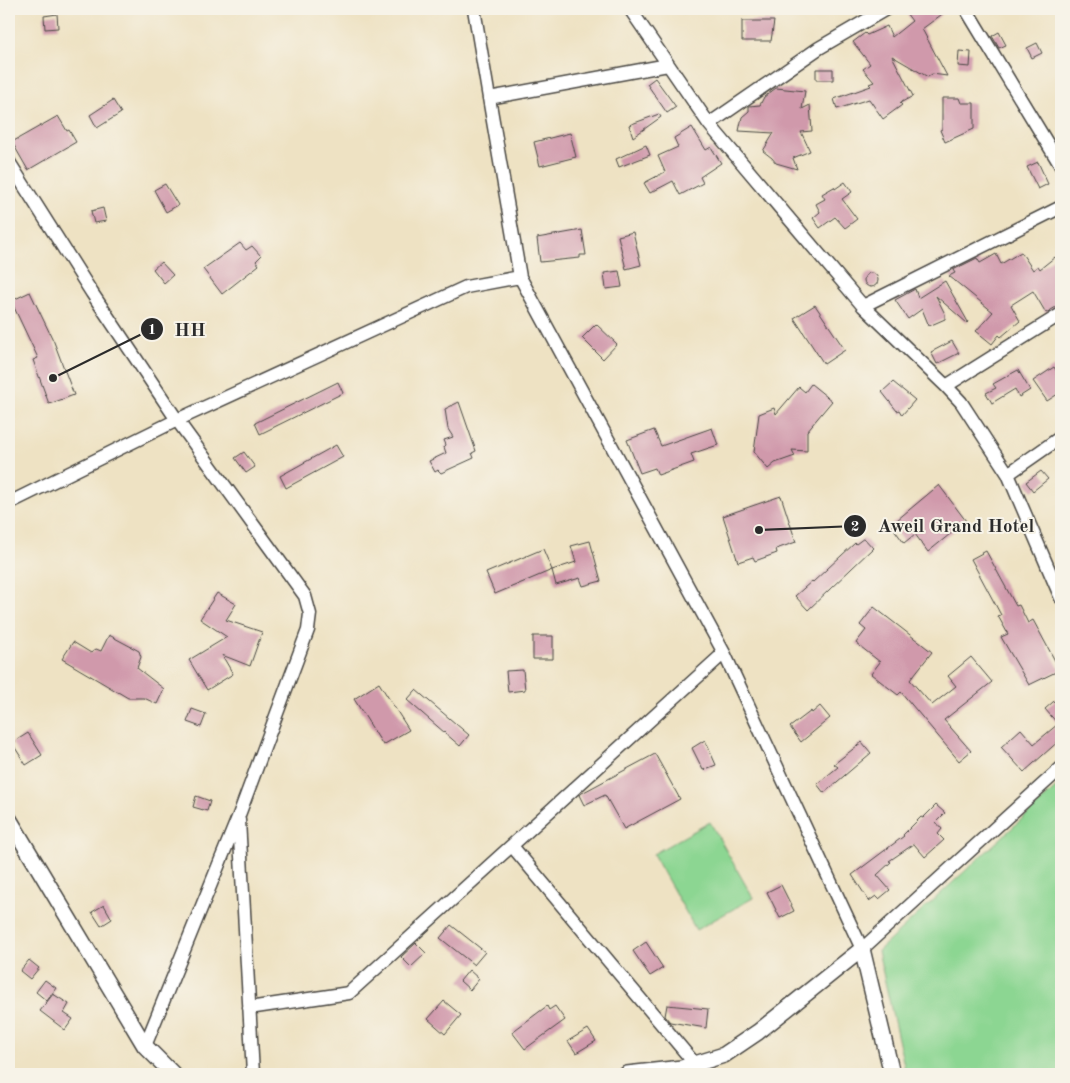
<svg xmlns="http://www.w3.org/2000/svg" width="1070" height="1083" viewBox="0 0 1070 1083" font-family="'Old Standard TT',serif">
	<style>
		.green { fill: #8cd692; stroke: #5c805e }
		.building { fill: #d099ab }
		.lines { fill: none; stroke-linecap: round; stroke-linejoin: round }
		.minor-casing { stroke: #484642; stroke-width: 15 }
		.tertiary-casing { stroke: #484642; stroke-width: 18 }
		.minor { stroke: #fff; stroke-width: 12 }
		.tertiary { stroke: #fff; stroke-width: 15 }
		.leader { fill: none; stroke: #2b2b2b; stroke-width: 2 }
		.callout-dot { fill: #2b2b2b; stroke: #f7f3e8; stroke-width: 2 }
		.mark-label { font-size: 15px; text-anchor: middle; font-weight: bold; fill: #fff }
		.callout-label { font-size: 19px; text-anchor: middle; font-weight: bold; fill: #2b2b2b; stroke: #f7f3e8; stroke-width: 4; stroke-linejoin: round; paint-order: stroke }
	</style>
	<rect width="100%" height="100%" fill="#f7f3e8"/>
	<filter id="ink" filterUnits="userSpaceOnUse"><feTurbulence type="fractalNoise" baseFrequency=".02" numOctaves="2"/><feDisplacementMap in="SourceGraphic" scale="10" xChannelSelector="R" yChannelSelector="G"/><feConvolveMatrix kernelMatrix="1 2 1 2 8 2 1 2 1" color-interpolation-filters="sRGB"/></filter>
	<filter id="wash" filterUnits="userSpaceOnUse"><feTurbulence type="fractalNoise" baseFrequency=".0096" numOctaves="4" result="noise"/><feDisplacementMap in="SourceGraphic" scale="20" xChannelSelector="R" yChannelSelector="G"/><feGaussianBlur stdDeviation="1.12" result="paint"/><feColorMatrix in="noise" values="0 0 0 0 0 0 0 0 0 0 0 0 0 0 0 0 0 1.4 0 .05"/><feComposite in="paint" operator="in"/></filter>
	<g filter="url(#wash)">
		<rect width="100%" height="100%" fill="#eee2c3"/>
		<path class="green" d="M1061,783V1074H906L878,951Z
			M710,822L753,898L696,930L653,854Z"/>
		<g id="blocks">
			<path class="building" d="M903,9H949L922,29L947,76L932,74L928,77L892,56L913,96L900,103L902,105L883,119L869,99L837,109L834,99L871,86L869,84L874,82L863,69L870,64L853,42L865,33L867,35L887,26L892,37L912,21Z
				M57,14L58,28L45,29L44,16Z
				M742,21H774L771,41H742Z
				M999,32L1006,45L999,48L992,36Z
				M1037,43L1042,53L1032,58L1027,48Z
				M959,51L971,52L970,67L958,66Z
				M816,69H833V80H816Z
				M655,78L676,107L667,113L647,84Z
				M776,88L805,91L802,109L810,105L812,131L801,132L810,151L793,158L797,169L776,163L772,158L763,151L774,133L739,131L742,117L749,111V106L760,105L764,97Z
				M942,98H959L961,103H974V129L945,142L940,130L942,129Z
				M113,100L121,113L97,128L90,115Z
				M659,114L661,117L633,137L629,125Z
				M58,116L67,131L69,130L76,142L28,170L12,142Z
				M692,127L706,150L711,147L721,163L700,177L703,183L680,195L673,181L650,193L644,183L665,172L658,156L678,147L674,138Z
				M570,133L576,157L540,166L534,142Z
				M646,145L650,155L619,167L616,159Z
				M1038,162L1048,184L1038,189L1027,167Z
				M845,182L852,192L842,199L857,219L845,228L835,217L820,228L813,218L820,212L816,204L825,199L822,194L834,187L835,189Z
				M165,184L178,205L166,212L154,190Z
				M103,208L106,221L94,223L91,211Z
				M582,230L586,255H580V258L540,262L537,238Z
				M633,232L641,265L626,269L618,236Z
				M240,243L246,250L252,246L261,256L256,261L259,265L222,294L203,269Z
				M1021,252L1033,270L1038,266L1040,269L1055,257L1061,265V304L1046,313L1033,291L1011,305L1020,321L1001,337L999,335L992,344L976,331L993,312L949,276L955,273L953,270L977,258L980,263L996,254L1001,264Z
				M161,262L173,275L164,283L153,269Z
				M619,271L622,287L606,289L604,273Z
				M864 280a7 7 0 1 1 14 0a7 7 0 1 1-14 0Z
				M945,281L968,322L967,323L936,296L945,314V319L929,326L922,309L908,319L895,300L915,289L918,298Z
				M30,292L54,342L74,395L49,404L33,360L38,358L11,301Z
				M815,305L845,350L824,364L794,318Z
				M596,324L617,344L603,359L582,338Z
				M952,341L959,353L937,364L931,352Z
				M1054,367L1061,378V392L1047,401L1033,381Z
				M1018,370L1030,390L1019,397L1015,389L992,403L986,393L996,388L993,384Z
				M338,382L343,393L260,434L255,423Z
				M893,382L915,400L902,415L899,410L897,411L882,392Z
				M811,384L832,401L807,431V451L792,450L795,456L775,463L768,469L754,452L759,414L774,408L776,414L799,387L805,392Z
				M459,402L476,451L472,453L474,458L441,473L438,470L435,472L429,461L446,453L444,447L446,445L444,440L453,437L448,429L445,409Z
				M712,428L718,445L691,454L694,462L658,475L655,468L640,473L627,440L654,430L661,446Z
				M336,445L343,457L286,488L280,476Z
				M244,452L255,467L246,473L235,458Z
				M1041,471L1048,479L1033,491L1026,482Z
				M939,485L966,521L928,552L915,534L904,543L891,525Z
				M781,496L796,542L776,549L777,553L755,561L753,557L738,562L723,516Z
				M864,538L873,548L808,610L795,596L812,581L813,582L855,543L856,544Z
				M590,541L601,581L583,586L580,578L556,585L552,570L576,562L571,546Z
				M543,549L552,570L495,594L486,573Z
				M986,551L1016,606L1019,605L1028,623L1033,620L1060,670L1029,685L1001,637L1008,634L998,616L1001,615L971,559Z
				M217,593L236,604L226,620L262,632L250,666L222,655L233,674L207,690L189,660L227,637L200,619Z
				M874,607L932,652L910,680L932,705L956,686L948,676L971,657L992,682L944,720L971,751L959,761L901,692L898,695L871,674L880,662L856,643L866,630L860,625Z
				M109,635L139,651L141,657L137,668L164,689L157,704L144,698H128L62,659L73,642L91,653L96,649L101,651Z
				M533,636H553V659H533Z
				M523,670L525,690L508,692L506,671Z
				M379,683L409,730L383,745L354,699Z
				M416,690L469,735L460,746L407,700Z
				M1061,695V739L1024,772L1001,747L1021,729L1034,744L1058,724L1045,709Z
				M820,706L830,718L801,742L790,727L811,711L812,713Z
				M192,709L206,714L201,727L187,722Z
				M28,733L42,755L26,765L12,743Z
				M705,740L716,765L703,770L692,748Z
				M862,742L871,753L824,793L817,784L838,767L834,764Z
				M655,754L680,799L624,829L605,795L584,805L579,795L582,793Z
				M196,796L210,801L207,811L193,807Z
				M936,805L945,813L936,822L942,829L938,834L944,840L925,857L914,844L889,861L891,862L877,875L890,890L879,899L876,896L869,901L852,875L904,836L903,835L921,817L923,818Z
				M781,885L794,911L780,918L767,892Z
				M104,905L112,919L101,926L92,912Z
				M451,925L485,952L474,965L440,938Z
				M646,942L663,968L650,976L633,951Z
				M416,943L426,953L411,967L401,957Z
				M29,960L39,968L30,979L20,971Z
				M469,970L479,979L470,990L460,981Z
				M45,980L56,988L47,1001L36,992Z
				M53,994L69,1004L64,1013L73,1019L65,1030L40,1011Z
				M444,1001L461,1015L445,1034L428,1019Z
				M667,1005L708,1009L706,1028L670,1022L665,1016Z
				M547,1006L549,1010L555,1006L565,1020L525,1049L512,1032Z
				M588,1029L596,1041L576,1053L568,1041Z"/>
		</g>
	</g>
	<g filter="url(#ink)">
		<use href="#blocks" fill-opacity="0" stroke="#484642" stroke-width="1"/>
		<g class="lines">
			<defs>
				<path id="minor" d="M474,9L489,98
					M630,9L709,124L863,306L946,386L961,402L1008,474L1061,598
					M966,9L1061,166
					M668,65L489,98L520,277L724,653L862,949L1061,768
					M709,124L819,48L886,9
					M9,162L92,293L177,420L305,596L310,614L308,630L239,815L145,1046
					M863,306L1061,207
					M946,386L1061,314
					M1008,474L1061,437
					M9,503L177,420L466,287L520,277
					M239,820L253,1074
					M512,846L695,1064
					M249,1008L349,993L724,653"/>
				<path id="tertiary" d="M9,819L145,1046L173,1074
					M627,1074L682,1068L724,1055L758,1032L862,949L892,1074"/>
			</defs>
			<use href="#minor" class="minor-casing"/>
			<use href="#tertiary" class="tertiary-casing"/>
			<use href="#minor" class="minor"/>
			<use href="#tertiary" class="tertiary"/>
		</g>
	</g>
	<path class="leader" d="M53 378L152 329M759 530L855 526"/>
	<g class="callout-dot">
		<circle cx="53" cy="378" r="5"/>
		<circle cx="759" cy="530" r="5"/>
		<circle cx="152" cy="329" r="12"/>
		<circle cx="855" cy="526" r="12"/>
	</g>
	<g class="mark-label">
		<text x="152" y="334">1</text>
		<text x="855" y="531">2</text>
	</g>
	<g class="callout-label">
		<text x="190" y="336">HH</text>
		<text x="956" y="532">Aweil Grand Hotel</text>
	</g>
	<rect width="1070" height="1083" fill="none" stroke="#f7f3e8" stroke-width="30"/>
</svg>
